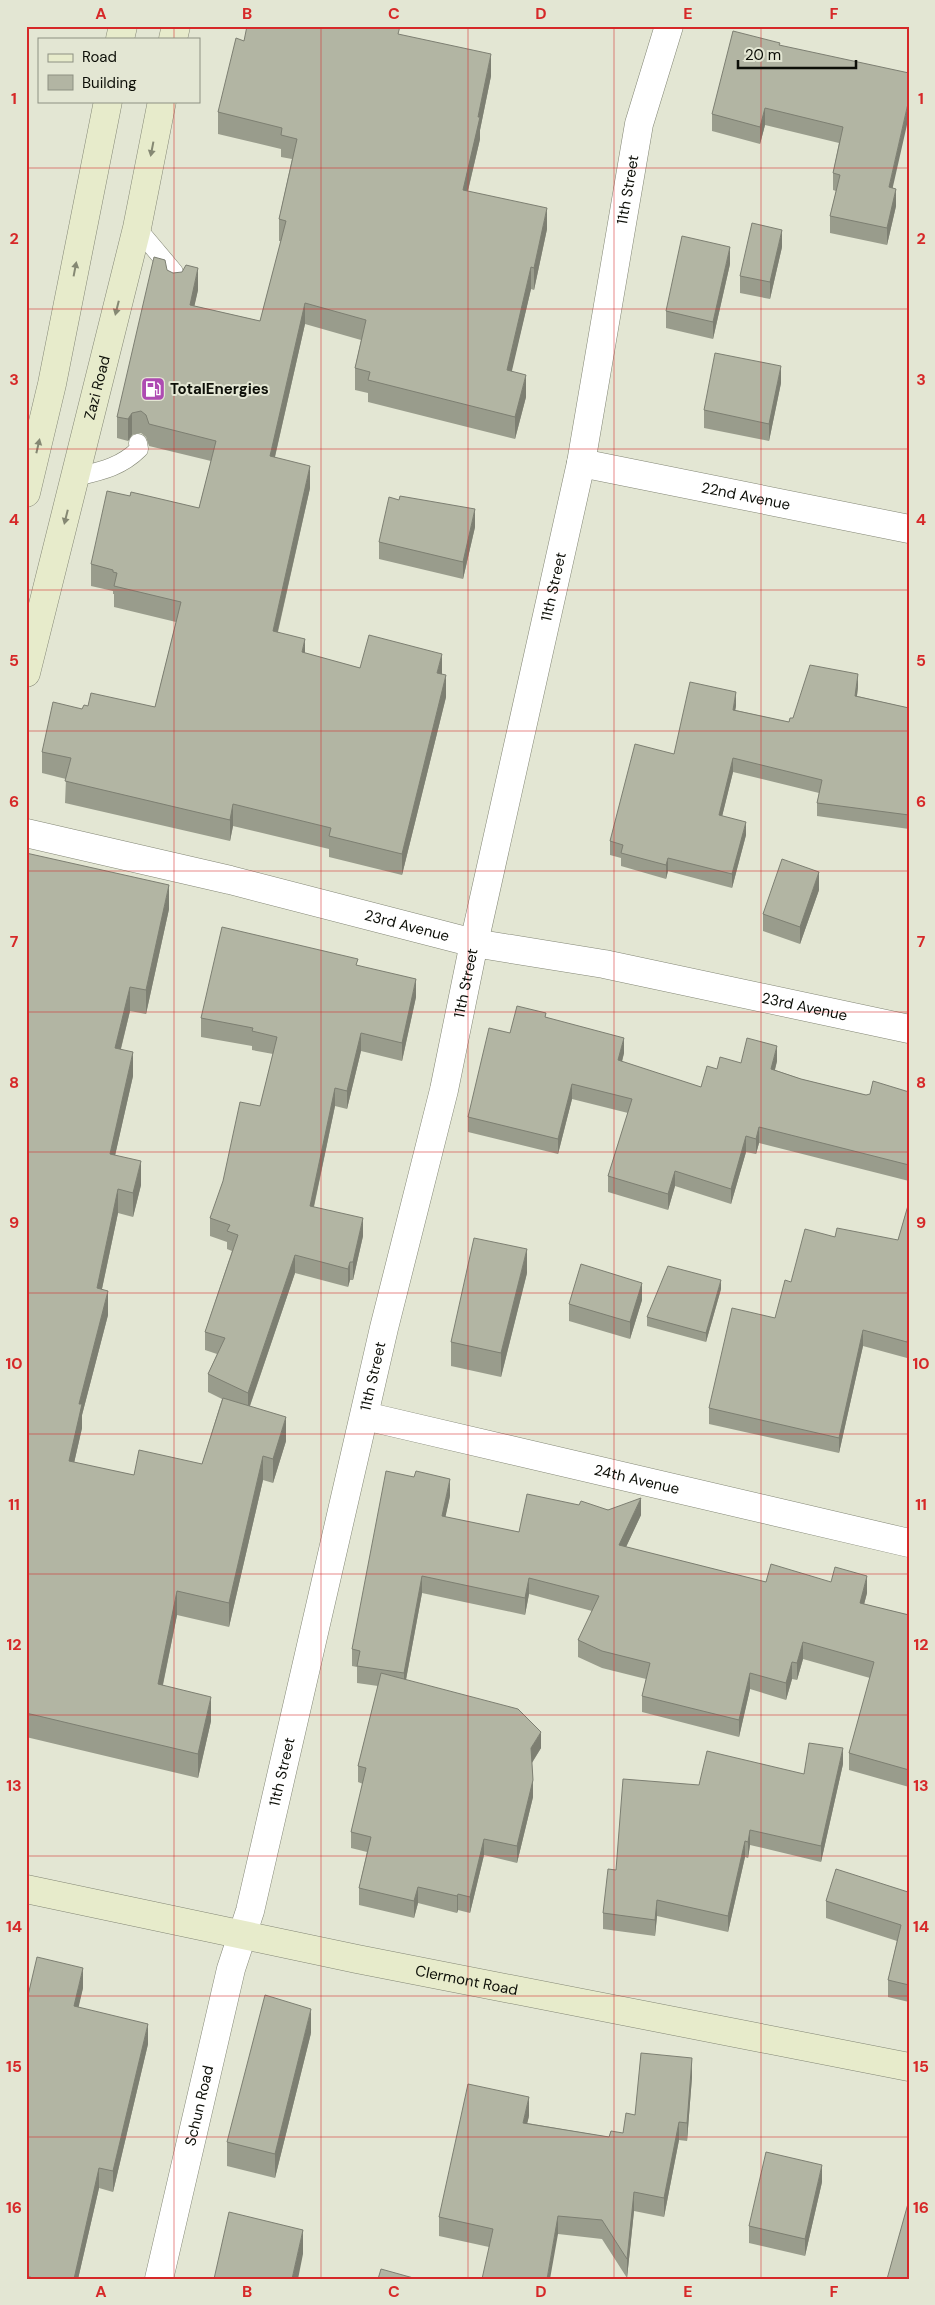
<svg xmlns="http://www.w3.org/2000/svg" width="935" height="2305" viewBox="0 0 935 2305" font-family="'DM Sans',sans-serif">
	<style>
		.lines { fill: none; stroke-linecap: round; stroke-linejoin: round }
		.lane-casing { stroke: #838675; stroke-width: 19 }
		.street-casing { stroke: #838675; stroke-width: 29 }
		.secondary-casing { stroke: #838675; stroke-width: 29 }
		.lane { stroke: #fff; stroke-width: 18 }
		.street { stroke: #fff; stroke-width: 28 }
		.secondary { stroke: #e7ebcb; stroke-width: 28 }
		.wall { fill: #999c8c }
		.shaded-wall { fill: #7d7f72 }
		.building { fill: #b2b5a3; stroke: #7d7f72 }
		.oneway { fill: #858873 }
		.grid { fill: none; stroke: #d62828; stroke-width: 1; stroke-opacity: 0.55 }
		.labels { text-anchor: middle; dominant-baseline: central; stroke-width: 4; stroke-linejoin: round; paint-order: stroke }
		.street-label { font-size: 15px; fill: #0d0f08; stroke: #e3e6d3 }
		.poi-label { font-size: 15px; font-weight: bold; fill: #0d0f08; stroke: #e3e6d3; text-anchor: start }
		.neatline { fill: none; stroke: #d62828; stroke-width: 2 }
		.grid-label { font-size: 16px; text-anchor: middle; font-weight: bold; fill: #d62828 }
	</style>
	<rect width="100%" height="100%" fill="#e3e6d3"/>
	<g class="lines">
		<defs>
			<path id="lane" d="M137,228L174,272L176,285
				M76,477C101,471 121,467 139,449L138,443"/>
			<g id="street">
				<path id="s1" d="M581,463L909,529"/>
				<path id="s2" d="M26,833L230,880L474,943L604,964L909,1029"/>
				<path id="s3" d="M365,1416L909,1543"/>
				<path id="s4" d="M159,2279L231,1969L250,1911L384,1328L444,1090L474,943L581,463L639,124L669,26"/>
			</g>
			<g id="secondary">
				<path d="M120,39L123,26"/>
				<path d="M173,39L176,26"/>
				<path d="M26,493L52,384L108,101"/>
				<path id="s5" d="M26,673L137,228L162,101"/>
				<path id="s6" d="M26,1889L357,1959L909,2067"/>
			</g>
		</defs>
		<use href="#lane" class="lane-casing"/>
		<use href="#street" class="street-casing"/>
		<use href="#secondary" class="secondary-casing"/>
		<use href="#lane" class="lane"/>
		<use href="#street" class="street"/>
		<use href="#secondary" class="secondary"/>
	</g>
	<path class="wall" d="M400,35L491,76L480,130V139L468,191L547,229L534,290L531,289L511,372L526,397L515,439L368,402V393L355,390V368L361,340L305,324L275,457L310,488L278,632L305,653L360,668L442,674L446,697L402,875L329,857V849L233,826L230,841L65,803L66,779L42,773V752L82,709L88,706L155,707L176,622L114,607V594H113V591L91,586V564L130,496L199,508L211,461L149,446L146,437L141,433L132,435L128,441L117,438V417L167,270L198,290L194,306L260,321L281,241H279V219L292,159L281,157V149L218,134V112L244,41Z
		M780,46L893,188L896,206L887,245L830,233V216L836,191L833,190V173L839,143L765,125L760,144L712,131V114Z
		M782,247L770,299L740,293V276Z
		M730,264L713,339L666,328V311Z
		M781,383L769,441L704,428V410Z
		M475,527L463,579L379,559V542Z
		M858,687L857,696L909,708V829L817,816V803L819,793L733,772L722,816L746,835L732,888L668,871L666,879L621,866V858L610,855V841L674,754L736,706L735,710L789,722L793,718Z
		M26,853L169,909L146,1014L130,1011L121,1049L133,1076L115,1155L141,1185L133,1217L118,1213L102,1289L108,1315L82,1415V1428L74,1463L134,1475L202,1464L222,1399L208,1392V1374L217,1354L205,1350V1332L232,1251L227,1249V1242L210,1236V1218L260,1106L273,1054L252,1050V1046L201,1037V1018L358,965L416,997L402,1061L361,1051L347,1109L335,1106L314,1207L363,1236L353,1280H350L348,1287L295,1273L250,1406L286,1441L273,1483L263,1480L229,1627L177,1615L163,1685L211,1721L198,1778L26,1737Z
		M819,890L800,944L763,931V914Z
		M546,1017L624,1053L622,1062L701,1087L717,1069L741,1063L777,1061L775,1070L801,1079L866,1095L909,1092V1181L759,1143L756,1154L746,1152L731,1204L675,1186L668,1210L608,1192V1176L628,1113L572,1099L558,1154L468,1132V1117L510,1033Z
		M909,1202V1350L907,1358L863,1346L839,1453L709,1424V1408L775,1318L791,1282L835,1237L898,1240Z
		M527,1273L501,1377L451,1366V1342Z
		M721,1289L706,1342L647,1326V1317Z
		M642,1300L630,1339L569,1321V1304Z
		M450,1496L445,1517L519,1532L579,1505L641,1515L626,1547L766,1582L867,1593L864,1604L909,1615V1787L849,1770V1753L870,1678L803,1659L797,1680L792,1679L786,1700L750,1689L739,1737L642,1712V1696L646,1679L602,1668L578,1657V1640L592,1611L529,1594L525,1615L422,1593L406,1680L541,1748L532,1763L533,1797L517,1863L484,1855L470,1913L458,1910L457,1913L418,1903L414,1918L359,1905V1888L367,1852L351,1848V1832L363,1784L358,1782V1766L378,1686L357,1683V1667L352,1666V1649Z
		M843,1764L821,1862L750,1845L748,1858L745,1857L728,1932L657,1916L655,1936L603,1929V1913L616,1870L699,1785L804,1774Z
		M909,1889V2002L888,1997V1980L897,1941L826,1918V1901L908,1892Z
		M83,1988L78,2007L148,2044L113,2192L99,2188L78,2279H26V2004Z
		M311,2033L275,2178L227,2166V2142Z
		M692,2077L687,2141L679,2140L664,2217L634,2211L627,2278L602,2239L558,2234L489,2247L439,2236V2217L529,2116L527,2123L609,2137L623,2133L635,2115Z
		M822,2182L805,2256L749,2243V2226Z"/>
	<path class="shaded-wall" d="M491,54V76L480,130V139L463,211V190Z
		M909,99V116L889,204V187Z
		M765,108V125L760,144V127Z
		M896,189V206L887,245V228Z
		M547,208V229L534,290V268Z
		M782,230V247L770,299V282Z
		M730,247V264L713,339V322Z
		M531,267V289L507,392V370Z
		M198,268V290L190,326V305Z
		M305,303V324L270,478V456Z
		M781,366V383L769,441V424Z
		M526,375V397L515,439V417Z
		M132,413V435L128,441V419Z
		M310,466V488L273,652V631Z
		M475,509V527L463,579V562Z
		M305,639V660L302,652Z
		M442,654V676L437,673Z
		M858,674V687L855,710V696Z
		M446,675V697L402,875V854Z
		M736,692V706L733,723V710Z
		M733,758V772L719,829V815Z
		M233,804V826L230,841V820Z
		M746,822V835L732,888V874Z
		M668,858V871L666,879V865Z
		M819,872V890L800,944V927Z
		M169,885V909L146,1014V990Z
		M416,979V997L402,1061V1043Z
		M130,987V1011L115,1072V1048Z
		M361,1033V1051L347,1109V1091Z
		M624,1038V1053L618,1076V1060Z
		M777,1046V1061L771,1084V1069Z
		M133,1052V1076L110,1178V1154Z
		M572,1084V1099L558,1154V1139Z
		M335,1088V1106L310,1224V1206Z
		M759,1127V1143L756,1154V1139Z
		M746,1136V1152L731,1204V1189Z
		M141,1161V1185L133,1217V1193Z
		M675,1171V1186L668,1210V1194Z
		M118,1189V1213L97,1312V1288Z
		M363,1218V1236L353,1280V1262Z
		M527,1249V1273L501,1377V1353Z
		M295,1255V1273L248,1411V1393Z
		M350,1262V1280L348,1287V1269Z
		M721,1280V1289L706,1342V1333Z
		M642,1283V1300L630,1339V1322Z
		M108,1291V1315L82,1415V1428L69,1485V1461L79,1404Z
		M863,1330V1346L839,1453V1438Z
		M909,1334V1350L907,1358V1342Z
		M286,1417V1441L273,1483V1459Z
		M263,1456V1480L229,1627V1603Z
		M450,1479V1496L442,1533V1516Z
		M641,1498V1515L619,1562V1545Z
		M422,1576V1593L404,1690V1673Z
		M867,1576V1593L860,1620V1603Z
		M529,1578V1594L525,1615V1598Z
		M177,1591V1615L158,1708V1684Z
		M803,1642V1659L797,1680V1663Z
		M792,1662V1679L786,1700V1683Z
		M750,1673V1689L739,1737V1720Z
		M211,1697V1721L198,1778V1754Z
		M541,1732V1748L531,1764V1748Z
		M843,1748V1764L821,1862V1846Z
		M533,1780V1797L517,1863V1846Z
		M750,1830V1845L748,1858V1842Z
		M484,1839V1855L470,1913V1897Z
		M745,1841V1857L728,1932V1916Z
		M418,1887V1903L414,1918V1901Z
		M458,1894V1910L457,1913V1896Z
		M657,1900V1916L655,1936V1920Z
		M83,1968V1988L74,2027V2006Z
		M311,2009V2033L275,2178V2154Z
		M148,2024V2044L113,2192V2171Z
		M692,2058V2077L687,2141V2123Z
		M529,2097V2116L523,2141V2123Z
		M679,2122V2140L664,2217V2198Z
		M822,2165V2182L805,2256V2239Z
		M99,2168V2188L78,2279H74Z
		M634,2192V2211L627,2278V2259Z
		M558,2216V2234L550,2279H547Z
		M303,2230V2254L298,2279H292Z"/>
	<path class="building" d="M247,26H400L398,34L491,54L478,117H480L463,190L547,208L534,268L531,267L507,370L526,375L515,417L368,380L370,372L355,368L366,320L305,303L270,456L310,466L273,631L305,639L302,652L360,668L369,635L442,654L437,673L446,675L402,854L329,836L331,828L233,804L230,820L65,781L71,758L42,752L53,702L82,709L84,705L88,706L91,693L155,707L181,602L114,586L117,573L113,572V570L91,564L107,491L130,496L131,492L199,508L216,441L149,424L146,415L141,411L132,413L128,419L117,417L154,257L165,260L167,270L173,273L182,272L186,265L198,268L190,305L260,321L286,221L279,219L297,139L281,135L282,128L218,112L236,38L244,41Z
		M733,31L780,43L779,45L909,73V99L889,187L896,189L887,228L830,216L840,175L833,173L843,127L765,108L760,127L712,114Z
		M752,223L782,230L770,282L740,276Z
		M682,236L730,247L713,322L666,311Z
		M715,353L781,366L769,424L704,410Z
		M400,496L475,509L463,562L379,542L389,497L399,500Z
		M810,665L858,674L855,696L909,708V815L817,803L822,780L733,758L719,815L746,822L732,874L668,858L666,865L621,853L623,845L610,841L635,744L674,754L690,682L736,692L733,710L789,722L790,718H793Z
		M26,853L169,885L146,990L130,987L115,1048L133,1052L110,1154L141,1161L133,1193L118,1189L97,1288L108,1291L79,1404H82L69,1461L134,1475L139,1450L202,1464L223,1398L286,1417L273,1459L263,1456L229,1603L177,1591L158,1684L211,1697L198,1754L26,1713Z
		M782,859L819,872L800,927L763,914Z
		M222,927L358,959L356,965L416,979L402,1043L361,1033L347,1091L335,1088L310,1206L363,1218L353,1262H350L348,1269L295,1255L248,1393L208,1374L225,1338L205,1332L238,1235L227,1231L230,1225L210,1218L223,1181L240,1102L260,1106L277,1037L252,1031L253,1028L201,1018Z
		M517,1006L546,1013L545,1017L624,1038L618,1060L701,1087L707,1066L717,1069L720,1057L741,1063L747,1038L777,1046L771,1069L801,1079L866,1095L870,1094L873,1081L909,1092V1165L759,1127L756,1139L746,1136L731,1189L675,1171L668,1194L608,1176L632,1099L572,1084L558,1139L468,1117L489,1028L510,1033Z
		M909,1202V1334L907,1342L863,1330L839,1438L709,1408L732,1308L775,1318L785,1280L791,1282L805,1229L835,1237L837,1228L898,1240Z
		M474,1238L527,1249L501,1353L451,1342Z
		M581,1264L642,1283L630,1322L569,1304Z
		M668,1266L721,1280L706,1333L647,1317Z
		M386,1471L414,1477L416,1471L450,1479L442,1516L519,1532L527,1494L579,1505L581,1501L608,1510L641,1498L619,1545L766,1582L771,1564L831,1582L835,1567L867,1576L860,1603L909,1615V1770L849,1753L874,1662L803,1642L797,1663L792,1662L786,1683L750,1673L739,1720L642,1696L650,1663L602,1651L578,1640L599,1596L529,1578L525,1598L422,1576L404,1673L357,1666L360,1651L352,1649Z
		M381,1673L518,1709L541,1732L531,1748L533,1780L517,1846L484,1839L470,1897L458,1894L457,1896L418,1887L414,1901L359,1888L371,1837L351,1832L366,1768L358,1766Z
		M809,1743L843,1748L821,1846L750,1830L748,1842L745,1841L728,1916L657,1900L655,1920L603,1913L608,1869L616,1870L623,1779L699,1785L707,1751L804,1774Z
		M836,1869L908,1892L909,1889V1985L888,1980L901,1925L826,1901Z
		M37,1957L83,1968L74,2006L148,2024L113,2171L99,2168L74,2279H37L26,2276V2004Z
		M265,1995L311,2009L275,2154L227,2142Z
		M641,2053L692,2058L687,2123L679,2122L664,2198L634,2192L627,2259L602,2220L558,2216L547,2279H482L493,2229L439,2217L468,2084L529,2097L523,2123L609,2137L611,2131L623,2133L626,2113L635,2115Z
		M766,2152L822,2165L805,2239L749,2226Z
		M909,2200V2279H887Z
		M229,2212L303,2230L292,2279H214Z
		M381,2269L417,2279H378Z"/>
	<defs><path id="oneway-solid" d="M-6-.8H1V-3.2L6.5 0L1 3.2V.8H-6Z" transform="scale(1.25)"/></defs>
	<g class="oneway">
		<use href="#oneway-solid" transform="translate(152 149) rotate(101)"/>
		<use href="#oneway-solid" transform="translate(75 269) rotate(-79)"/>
		<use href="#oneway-solid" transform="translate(117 308) rotate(104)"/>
		<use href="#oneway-solid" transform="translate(38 446) rotate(-77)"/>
		<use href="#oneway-solid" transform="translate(66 517) rotate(104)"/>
	</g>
	<path class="grid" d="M174,26V39M321,26V2279M468,26V2279M614,26V2279M761,26V2279M174,101V2279M26,168H909M26,309H909M26,449H909M26,590H909M26,731H909M26,871H909M26,1012H909M26,1152H909M26,1293H909M26,1434H909M26,1574H909M26,1715H909M26,1856H909M26,1996H909M26,2137H909"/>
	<defs>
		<symbol id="fuel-square" viewBox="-11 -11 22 22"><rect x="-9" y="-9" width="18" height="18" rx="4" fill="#ae4bb2" stroke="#e3e6d3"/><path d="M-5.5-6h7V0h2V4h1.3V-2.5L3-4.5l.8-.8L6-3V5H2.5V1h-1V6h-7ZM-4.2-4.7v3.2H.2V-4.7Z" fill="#fff"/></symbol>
	</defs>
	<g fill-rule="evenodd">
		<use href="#fuel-square" x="139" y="375" width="28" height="28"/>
	</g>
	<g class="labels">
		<g class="street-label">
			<text stroke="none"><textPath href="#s4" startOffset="2142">11th Street</textPath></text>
			<text stroke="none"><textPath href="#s5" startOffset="294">Zazi Road</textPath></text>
			<text stroke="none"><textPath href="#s1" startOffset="168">22nd Avenue</textPath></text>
			<text stroke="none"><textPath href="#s4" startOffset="1738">11th Street</textPath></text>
			<text stroke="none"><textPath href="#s2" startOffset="392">23rd Avenue</textPath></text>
			<text stroke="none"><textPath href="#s4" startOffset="1332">11th Street</textPath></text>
			<text stroke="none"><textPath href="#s2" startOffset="798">23rd Avenue</textPath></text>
			<text stroke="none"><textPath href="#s4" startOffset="928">11th Street</textPath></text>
			<text stroke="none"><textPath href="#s3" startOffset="279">24th Avenue</textPath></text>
			<text stroke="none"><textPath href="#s4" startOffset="522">11th Street</textPath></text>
			<text stroke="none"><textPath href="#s6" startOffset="450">Clermont Road</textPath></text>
			<text stroke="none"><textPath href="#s4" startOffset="178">Schun Road</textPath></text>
		</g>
		<g class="poi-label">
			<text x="170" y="389">TotalEnergies</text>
		</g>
	</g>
	<rect width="935" height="2305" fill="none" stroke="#e3e6d3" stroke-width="55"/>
	<rect x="38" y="38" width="162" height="65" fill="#e3e6d3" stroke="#8d9082"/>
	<rect x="48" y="54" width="25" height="8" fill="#e7ebcb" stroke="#8d9082"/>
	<text x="82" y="62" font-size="15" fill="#0d0f08">Road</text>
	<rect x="48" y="75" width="25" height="15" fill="#b2b5a3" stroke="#8d9082"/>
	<text x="82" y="88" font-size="15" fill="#0d0f08">Building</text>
	<path d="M738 60v8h118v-8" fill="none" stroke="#0d0f08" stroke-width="2.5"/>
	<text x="745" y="60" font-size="15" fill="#0d0f08" stroke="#e3e6d3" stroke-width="4" paint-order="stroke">20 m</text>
	<rect x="28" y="28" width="880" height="2250" class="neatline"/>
	<g class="grid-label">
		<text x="101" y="19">A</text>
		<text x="247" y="19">B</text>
		<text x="394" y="19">C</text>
		<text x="541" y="19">D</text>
		<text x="688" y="19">E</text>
		<text x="834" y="19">F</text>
		<text x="14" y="104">1</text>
		<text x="921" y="104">1</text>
		<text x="14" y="244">2</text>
		<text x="921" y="244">2</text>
		<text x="14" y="385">3</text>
		<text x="921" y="385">3</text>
		<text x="14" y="525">4</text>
		<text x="921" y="525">4</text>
		<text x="14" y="666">5</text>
		<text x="921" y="666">5</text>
		<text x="14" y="807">6</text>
		<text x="921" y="807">6</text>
		<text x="14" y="947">7</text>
		<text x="921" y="947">7</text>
		<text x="14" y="1088">8</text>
		<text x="921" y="1088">8</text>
		<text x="14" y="1228">9</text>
		<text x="921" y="1228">9</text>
		<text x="14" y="1369">10</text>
		<text x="921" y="1369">10</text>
		<text x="14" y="1510">11</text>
		<text x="921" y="1510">11</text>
		<text x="14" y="1650">12</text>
		<text x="921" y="1650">12</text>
		<text x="14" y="1791">13</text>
		<text x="921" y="1791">13</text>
		<text x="14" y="1932">14</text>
		<text x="921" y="1932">14</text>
		<text x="14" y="2072">15</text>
		<text x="921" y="2072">15</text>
		<text x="14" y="2213">16</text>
		<text x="921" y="2213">16</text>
		<text x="101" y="2297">A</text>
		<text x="247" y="2297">B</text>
		<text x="394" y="2297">C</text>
		<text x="541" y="2297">D</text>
		<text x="688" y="2297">E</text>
		<text x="834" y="2297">F</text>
	</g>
</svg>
